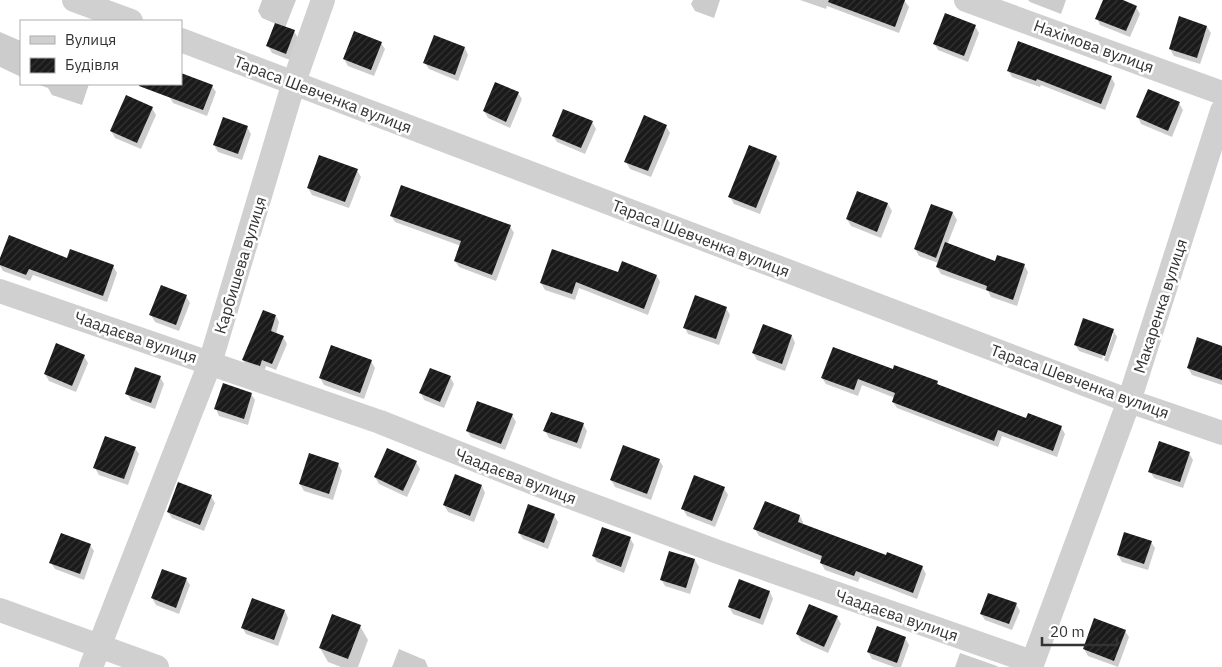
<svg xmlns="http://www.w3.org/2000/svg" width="1222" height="667" viewBox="0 0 1222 667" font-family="'IBM Plex Sans',sans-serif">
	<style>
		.shadow { fill: #0003 }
		.building { fill: url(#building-hatch) }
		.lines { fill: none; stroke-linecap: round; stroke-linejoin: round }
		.minor { stroke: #d0d0d0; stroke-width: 24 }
		.labels { text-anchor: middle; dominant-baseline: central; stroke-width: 5; stroke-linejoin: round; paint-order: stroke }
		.street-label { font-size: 16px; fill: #333; stroke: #fff }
	</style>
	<defs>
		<pattern id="building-hatch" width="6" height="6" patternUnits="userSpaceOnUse" patternTransform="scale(1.25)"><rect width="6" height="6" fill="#1a1a1a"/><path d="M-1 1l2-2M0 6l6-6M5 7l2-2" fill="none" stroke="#333"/></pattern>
	</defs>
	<rect width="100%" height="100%" fill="#fff"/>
	<path class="shadow" d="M262,0H296L285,28L294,31L298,38L290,60L272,53L268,46L276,24L262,18L258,11Z
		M693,0H720L714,18L695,11L691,4Z
		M800,0H904L909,7L899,33L827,6L826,9Z
		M1028,0H1066L1061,14L1030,2Z
		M1104,0H1120L1136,7L1140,14L1130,37L1100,25L1097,18Z
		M975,26L979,33L968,62L938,50L934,43Z
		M1207,27L1211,33L1200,64L1174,56L1170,49Z
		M0,32L21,41V77L0,67Z
		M381,43L385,49L374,76L348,66L344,59Z
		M465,48L468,55L458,81L429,69L425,63Z
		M1008,70L1111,77L1115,84L1105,110L1041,85L1040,87L1012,77Z
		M37,84H89L82,105L52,95L48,88Z
		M174,84L212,86L216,92L207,116L173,103L169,96Z
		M518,93L522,99L510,128L488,118L484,111Z
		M1179,103L1183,110L1172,137L1141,124L1138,117Z
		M152,108L156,115L141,149L115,138L111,131Z
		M592,122L596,129L585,154L557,142L553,136Z
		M666,126L670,133L651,177L630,169L626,162Z
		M247,127L251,134L242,160L218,152L214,145Z
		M776,157L780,163L760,214L734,204L730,197Z
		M357,170L361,177L349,208L312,195L308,188Z
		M858,192L888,204L892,211L881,238L851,226L847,219Z
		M932,205L953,213L957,220L947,245L996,263L1024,265L1028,272L1017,306L991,297L988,291L941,274L937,267L938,263L919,256L915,249Z
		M391,216L510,226L514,233L496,281L459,267L455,261L461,246L395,222Z
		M68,260L113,266L117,273L107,302L33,275L30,281L3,271L0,266V261Z
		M619,274L657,276L660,282L648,315L579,288L575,300L545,290L541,283Z
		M186,296L190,303L179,331L155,322L151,315Z
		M726,308L730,315L719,345L688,334L685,328Z
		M276,316L279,322L276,334L283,337L287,344L276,370L266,366L264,372L247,367L243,360Z
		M1113,330L1117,337L1108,362L1104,360L1114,333H1111L1102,359L1079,351L1075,344Z
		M792,336L795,343L785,371L757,360L753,353Z
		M1222,347V385L1192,375L1188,368Z
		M84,356L88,363L76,392L49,381L45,374Z
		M371,361L375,368L364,399L324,385L320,378Z
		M893,371L937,382L939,386L1027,420L1061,427L1065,434L1057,457L1002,436L998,447L897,408L893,402L895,398L862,385L858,396L826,384L822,378Z
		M160,377L164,384L155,409L131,400L127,394Z
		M450,377L454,384L444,408L424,400L421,393Z
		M251,394L255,400L248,425L219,416L216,409Z
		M512,415L516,422L505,450L471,437L467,431Z
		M583,424L587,431L581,449L549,438L545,431Z
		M135,448L139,454L128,485L99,475L95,468Z
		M1189,453L1193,460L1183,488L1154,478L1150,471Z
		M659,460L663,466L651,500L615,487L611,480Z
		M416,462L420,469L407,497L379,484L375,477Z
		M338,464L342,471L333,500L304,491L300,484Z
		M482,486L485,493L474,522L448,512L444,505Z
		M724,488L728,495L715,527L687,516L683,509Z
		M211,496L215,503L204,531L172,518L168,512Z
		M554,515L558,522L548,549L523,539L519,533Z
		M800,516L803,522V525L887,556L922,567L926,574L917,599L860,577L858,582L825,570L821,563L822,561L759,536L755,529Z
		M630,538L634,545L624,573L597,562L593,556Z
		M1151,542L1155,548L1148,570L1122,562L1118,555Z
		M90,545L94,551L84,580L55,569L51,563Z
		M670,552L695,560L699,567L690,594L665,586L661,579Z
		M186,579L190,585L179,614L156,605L152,598Z
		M770,592L773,599L763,625L733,614L729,607Z
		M1016,604L1020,611L1012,630L985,620L981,614Z
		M285,611L288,618L278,646L246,634L242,627Z
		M837,617L841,624L828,653L801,641L797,634Z
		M360,626L368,640L358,667H341L328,662L320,648Z
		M1125,631L1129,637L1118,667L1088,656L1084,649Z
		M905,638L909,645L901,667H894L872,659L868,652Z
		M399,649L425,660L428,667H392Z
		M960,653L997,666L998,667H955Z"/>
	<path class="building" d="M829,0H905L895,27L828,2Z
		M1103,0H1123L1137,6L1126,31L1095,19Z
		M945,13L976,25L964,56L933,44Z
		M1179,16L1207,26L1197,58L1169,49Z
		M275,23L295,30L286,54L266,46Z
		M354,31L382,42L371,70L343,59Z
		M434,35L465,47L455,75L423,63Z
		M1018,41L1112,76L1101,104L1037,79L1036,81L1007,71Z
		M181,73L213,85L203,110L139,86V84H181Z
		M495,82L519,92L506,122L483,111Z
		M1148,89L1180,102L1168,131L1136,117Z
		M126,95L153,107L137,143L110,131Z
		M563,109L593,121L581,148L552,136Z
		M644,115L667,125L648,171L624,162Z
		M223,117L248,126L238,154L213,145Z
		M749,145L777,156L756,208L728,197Z
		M319,155L358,169L345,202L307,188Z
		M401,185L511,225L492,275L454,261L461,241L390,216Z
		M857,191L888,203L877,232L846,219Z
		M931,204L953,212L936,258L914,249Z
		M9,235L67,258L70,249L114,265L103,296L29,269L26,275L0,265V258Z
		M945,242L995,261L997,255L1025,264L1013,300L986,290L987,286L936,267Z
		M552,249L618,272L622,261L657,275L644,309L576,282L572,294L540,283Z
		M161,285L187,295L176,325L149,315Z
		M695,295L727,307L716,339L683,328Z
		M263,310L276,315L271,331L284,336L272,364L262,360L260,366L242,360Z
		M1083,318L1114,329L1105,356L1074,345Z
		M763,324L792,335L782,364L752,353Z
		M1197,337L1222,346V380L1187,368Z
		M56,343L85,355L72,386L44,374Z
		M331,345L372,360L360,393L319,378Z
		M833,347L893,369L894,365L938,381L937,384L1026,418L1028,413L1062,426L1053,451L998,430L994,441L892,402L895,393L858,379L854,390L821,378Z
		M135,367L161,376L151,403L125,394Z
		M430,368L451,376L440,402L419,393Z
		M223,383L252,393L244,419L214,409Z
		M477,401L513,414L501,444L466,431Z
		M551,412L584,423L577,443L543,431Z
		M105,436L136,447L124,479L93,468Z
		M1159,441L1190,452L1180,482L1148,472Z
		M623,445L660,459L647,494L610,480Z
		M387,448L417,461L403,491L374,477Z
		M309,453L339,463L329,494L299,484Z
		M455,474L482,485L470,516L443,505Z
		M694,475L725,487L712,521L681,509Z
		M178,482L212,495L200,525L167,512Z
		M765,501L800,515L798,522L886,555L887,552L923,566L913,593L856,571L854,576L820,563L822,556L753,529Z
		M528,504L555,514L544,543L518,533Z
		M602,527L631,537L621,567L592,556Z
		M1124,532L1152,541L1144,564L1117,555Z
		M61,533L91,544L80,574L49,563Z
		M669,551L695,559L686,588L660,580Z
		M162,569L187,578L176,608L151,598Z
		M739,579L770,591L760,619L728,607Z
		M988,593L1017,603L1009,624L980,614Z
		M252,598L285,610L274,640L241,628Z
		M809,604L838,616L824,647L796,634Z
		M332,614L361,625L348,659L319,648Z
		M1094,618L1126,630L1114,661L1083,649Z
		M877,626L906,637L897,663L867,652Z"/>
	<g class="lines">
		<path class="minor" d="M74,0L131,21
			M966,0L1222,93
			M181,40L1129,401L1222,433
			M0,291L380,422L554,491L718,552L1032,662
			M0,610L157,667
			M91,667L210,363L294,82L323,0
			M1031,667L1129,401L1222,111"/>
	</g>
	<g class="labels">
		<g class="street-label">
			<text transform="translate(1094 46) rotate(20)">Нахімова вулиця</text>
			<text transform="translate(323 94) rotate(21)">Тараса Шевченка вулиця</text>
			<text transform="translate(701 238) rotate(21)">Тараса Шевченка вулиця</text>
			<text transform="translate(240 265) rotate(-73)">Карбишева вулиця</text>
			<text transform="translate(1160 306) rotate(-72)">Макаренка вулиця</text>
			<text transform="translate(136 337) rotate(19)">Чаадаєва вулиця</text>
			<text transform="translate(1080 381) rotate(20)">Тараса Шевченка вулиця</text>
			<text transform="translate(516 476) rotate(21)">Чаадаєва вулиця</text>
			<text transform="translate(897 615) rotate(19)">Чаадаєва вулиця</text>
		</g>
	</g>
	<rect x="20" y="20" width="162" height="65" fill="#ffffff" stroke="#adadad"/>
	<rect x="30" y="36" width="25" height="8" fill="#d0d0d0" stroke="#adadad"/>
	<text x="65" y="45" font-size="15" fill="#333333">Вулиця</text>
	<rect x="30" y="58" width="25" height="15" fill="url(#building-hatch)" stroke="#adadad"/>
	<text x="65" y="70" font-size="15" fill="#333333">Будівля</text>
	<path d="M1042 637v8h75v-8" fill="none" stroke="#333333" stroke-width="2.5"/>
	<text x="1050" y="637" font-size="15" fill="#333333" stroke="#ffffff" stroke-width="4" paint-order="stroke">20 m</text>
</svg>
